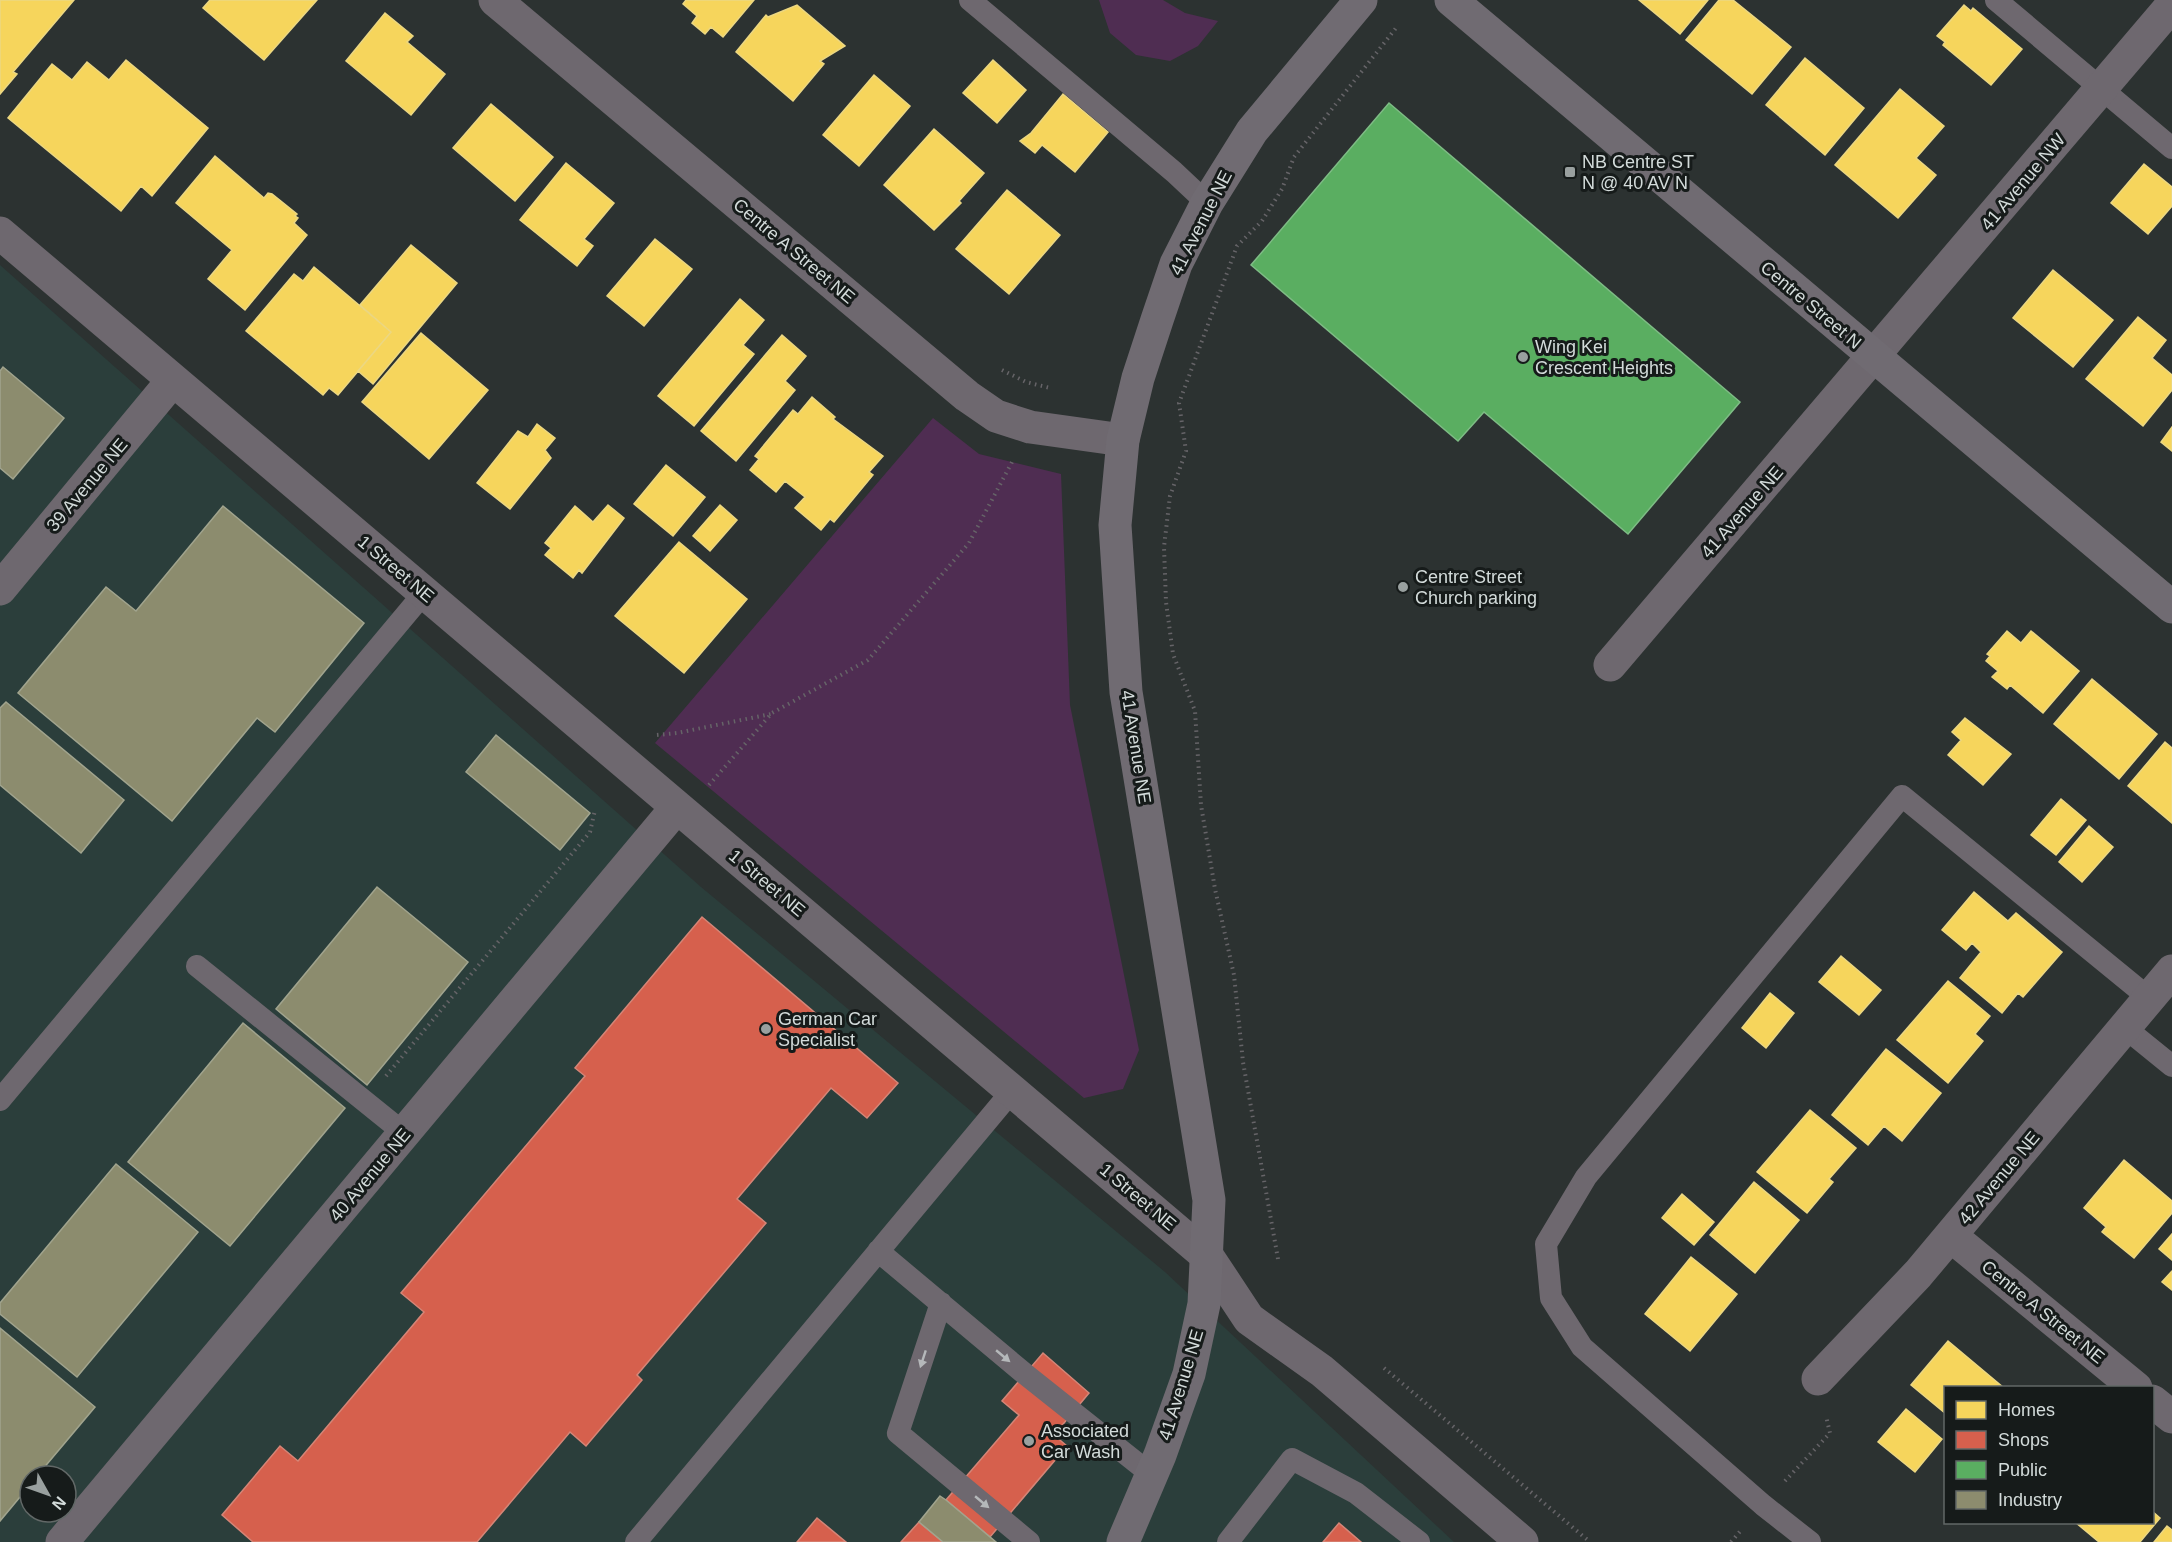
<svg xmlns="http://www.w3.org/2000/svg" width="2172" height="1542" viewBox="0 0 2172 1542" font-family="Arial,sans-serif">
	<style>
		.built { fill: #2b3e3b; fill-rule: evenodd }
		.green { fill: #4f2d52 }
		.homes { fill: #f6d55c; stroke: #ecd782; stroke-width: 1.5 }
		.shops { fill: #d6604d; stroke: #d58577; stroke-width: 1.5 }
		.public { fill: #5aae61; stroke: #7ebc85; stroke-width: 1.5 }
		.industry { fill: #8c8c6e; stroke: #a1a48e; stroke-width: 1.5 }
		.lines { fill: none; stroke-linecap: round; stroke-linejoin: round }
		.path { stroke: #666468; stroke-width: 4; stroke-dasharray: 1.5 4.5; stroke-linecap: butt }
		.lane { stroke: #6e686f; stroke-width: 22 }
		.street { stroke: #6e686f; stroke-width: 33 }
		.secondary { stroke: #706b72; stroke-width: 33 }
		.oneway { fill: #b5b8ba }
		.poi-dot { fill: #99a09f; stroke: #161b1a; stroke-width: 2 }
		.labels { text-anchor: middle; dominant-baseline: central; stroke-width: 6; stroke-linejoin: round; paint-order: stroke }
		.poi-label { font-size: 18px; fill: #d3dbda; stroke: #161b1a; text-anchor: start }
		.street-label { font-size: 18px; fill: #d3dbda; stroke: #161b1a }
	</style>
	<rect width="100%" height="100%" fill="#2c3231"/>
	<path class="built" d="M0,265L701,887L1165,1272L1454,1542H0ZM30,1476H66V1512H30Z"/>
	<path class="green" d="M1099,0H1163L1185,13L1218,21L1198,46L1170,61L1136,55L1110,33Z
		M933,418L979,454L1061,474L1070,705L1139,1050L1123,1089L1084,1098L655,743Z"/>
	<path class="homes" d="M0,0H74L13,72L17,74L0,94Z
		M210,0H317L264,60L203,8Z
		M686,0H754L723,37L711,27L705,34L692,23L697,16L683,4Z
		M1639,0H1708L1680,34Z
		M1719,0H1733L1791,47L1752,94L1686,40Z
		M797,5L845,46L820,61L824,64L793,101L736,52L766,15L768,17Z
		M1964,5L1971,11L1973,8L2022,49L1991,85L1943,45L1945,42L1937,36Z
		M385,13L413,36L407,42L445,74L411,115L346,61Z
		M1805,58L1864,108L1825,155L1766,105Z
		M126,60L208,128L152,196L141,186L121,211L8,118L52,64L72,80L87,62L109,80Z
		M993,60L1026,90L997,123L963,93Z
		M874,75L910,106L859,166L823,135Z
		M1900,89L1944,126L1916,158L1936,175L1898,218L1835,165Z
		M1063,94L1108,132L1075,172L1042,145L1035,153L1020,141L1031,133Z
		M491,104L553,157L515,201L453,148Z
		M934,129L984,173L959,201L961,203L934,230L884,185Z
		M215,156L264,198L268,193L272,194L297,214L295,216L298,218L294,223L307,235L245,310L208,279L232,250L176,203Z
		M566,163L614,203L584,239L593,246L577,266L520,220Z
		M2144,164L2172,187V206L2148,234L2111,203Z
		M1007,190L1060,235L1009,294L956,249Z
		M655,239L692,269L644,326L607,296Z
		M411,245L457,283L373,384L358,371L391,332L360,305Z
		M314,267L391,332L338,395L329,388L323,395L246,331L294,274L303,281Z
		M2053,270L2113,320L2073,367L2013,318Z
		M740,299L764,320L743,345L754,354L694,426L658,396Z
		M2138,317L2166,340L2152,358L2172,375V390L2143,426L2086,379Z
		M421,333L488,390L429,459L362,402Z
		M782,335L806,356L785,381L795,390L736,461L701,431Z
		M812,397L835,417L833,419L883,456L869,472L873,475L834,522L830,519L821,530L795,508L805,497L785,481L776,492L750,470L759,459L755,456L793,410L798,414Z
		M537,424L555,438L545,450L551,458L510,509L477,483L518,431L528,437Z
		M2172,427V451L2161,442Z
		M666,465L705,497L673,536L634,504Z
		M608,505L624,518L582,573L579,570L573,578L545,555L551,548L545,543L575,506L593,522Z
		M720,505L737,520L710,551L693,536Z
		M679,542L747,599L684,673L615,616Z
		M2007,631L2021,643L2031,631L2079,671L2043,713L2010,685L2007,689L1992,677L1998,671L1986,661L1990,656L1987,654Z
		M2092,679L2157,734L2119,779L2054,724Z
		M1965,718L2011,754L1983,785L1948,755L1961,740L1952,732Z
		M2165,742L2172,748V823L2128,786Z
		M2061,799L2086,820L2056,855L2031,835Z
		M2089,826L2113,847L2082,882L2059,862Z
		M1974,892L2008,921L2016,913L2062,952L2023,997L2018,993L2002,1013L1960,978L1981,952L1972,943L1966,950L1942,930Z
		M1841,956L1881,990L1859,1015L1819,982Z
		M1948,981L1990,1016L1975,1034L1983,1041L1948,1083L1897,1040Z
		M1770,993L1794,1013L1766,1048L1742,1028Z
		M1886,1049L1941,1093L1902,1141L1884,1126L1868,1145L1832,1115Z
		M1810,1110L1856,1148L1829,1179L1833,1182L1807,1213L1757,1172Z
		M2124,1160L2172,1201V1213L2134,1258L2102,1232L2106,1227L2084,1208Z
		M1754,1182L1799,1220L1755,1273L1710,1235Z
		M1682,1194L1714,1222L1694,1245L1662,1218Z
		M2172,1234V1260L2159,1249Z
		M1691,1257L1737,1294L1690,1351L1645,1314Z
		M2172,1271V1290L2162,1282Z
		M1948,1341L2004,1388H1946V1414L1911,1385Z
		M1906,1409L1942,1439L1915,1472L1878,1442Z
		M2152,1511L2160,1518L2140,1542H2099L2075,1522H2152Z
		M2167,1526L2172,1530V1542H2154Z"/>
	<path class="shops" d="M702,917L898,1083L867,1118L831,1088L737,1199L766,1223L637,1375L642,1380L586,1446L570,1432L477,1542H253L222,1515L280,1446L298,1461L424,1312L401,1293L585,1076L575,1068Z
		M1043,1353L1089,1393L1054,1435L1067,1446L990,1537L946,1500L1019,1415L1002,1401Z
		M817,1518L846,1542H797Z
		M919,1522L943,1542H901Z
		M1339,1523L1361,1542H1323Z
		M1339,1523L1361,1542H1323Z"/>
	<path class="public" d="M1389,103L1740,402L1628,534L1484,412L1458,441L1251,265Z"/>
	<path class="industry" d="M3,367L64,418L13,479L0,468V371Z
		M223,506L364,623L275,732L257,718L172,821L18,693L106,587L136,611Z
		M6,702L124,800L81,853L0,785V708Z
		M496,735L590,813L560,850L466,772Z
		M377,887L468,962L367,1085L276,1009Z
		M243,1023L345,1108L230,1246L128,1162Z
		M116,1164L198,1232L77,1377L0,1314V1303Z
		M0,1328L95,1407L37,1476H30V1485L0,1521Z
		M940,1496L946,1500L996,1542H943L919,1522Z"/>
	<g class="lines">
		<path class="path" d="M1002,370L1026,382L1050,388
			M657,735L677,733L771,714
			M709,785L772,713L868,660L969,543L1012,462
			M386,1076L590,832L595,810
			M1278,1259L1243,1062L1234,975L1215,889L1201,805L1195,711L1173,654L1166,602L1164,547L1170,496L1186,451L1179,403L1237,246L1262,221L1282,189L1294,157L1396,28
			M1384,1368L1590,1542
			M1785,1481L1830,1433L1826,1416
			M1731,1542L1742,1529"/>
		<path class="lane" d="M970,0L1174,172L1207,203
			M1996,0L2172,148
			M197,966L404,1133
			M2124,1027L2172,1066
			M0,1100L424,593
			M878,1251L1025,1374L1152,1475
			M941,1303L898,1433L1029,1542
			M636,1542L1012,1091
			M1228,1542L1292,1459L1356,1493L1419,1542
			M1810,1542L1763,1505L1582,1347L1551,1298L1546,1244L1586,1177L1902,796L2149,998"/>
		<path class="street" d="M495,0L967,396L996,416L1030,427L1123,440
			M0,233L1208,1257L1249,1319L1322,1371L1522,1542
			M0,589L173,380
			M1610,665L2172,5
			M1951,1236L2136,1388
			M1818,1379L1918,1274L2172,971
			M2152,1401L2172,1417
			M62,1542L677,807"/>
		<path class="secondary" d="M1451,0L2172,607
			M1123,1542L1160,1455L1189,1374L1204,1304L1209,1200L1126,692L1115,525L1123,440L1138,378L1157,320L1176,264L1207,203L1252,131L1361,0"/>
	</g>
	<defs><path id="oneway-solid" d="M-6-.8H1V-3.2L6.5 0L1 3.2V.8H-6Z" transform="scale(1.5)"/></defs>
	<g class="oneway">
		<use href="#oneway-solid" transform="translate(1003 1356) rotate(40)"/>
		<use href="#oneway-solid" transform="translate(923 1359) rotate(108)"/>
		<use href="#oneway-solid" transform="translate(982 1502) rotate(40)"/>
	</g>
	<g class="poi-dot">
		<rect x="1564" y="166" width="12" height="12" rx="3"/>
		<circle cx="1523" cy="357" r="6"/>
		<circle cx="1403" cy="587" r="6"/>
		<circle cx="766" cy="1029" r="6"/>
		<circle cx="1029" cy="1441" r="6"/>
	</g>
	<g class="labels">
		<g class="poi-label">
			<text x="1582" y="162">NB Centre ST<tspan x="1582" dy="21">N @ 40 AV N</tspan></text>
			<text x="1535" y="347">Wing Kei<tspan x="1535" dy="21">Crescent Heights</tspan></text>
			<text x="1415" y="577">Centre Street<tspan x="1415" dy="21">Church parking</tspan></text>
			<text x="778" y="1019">German Car<tspan x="778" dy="21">Specialist</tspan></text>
			<text x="1041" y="1431">Associated<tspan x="1041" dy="21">Car Wash</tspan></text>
		</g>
		<g class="street-label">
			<text transform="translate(2023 182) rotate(-50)">41 Avenue NW</text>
			<text transform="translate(1201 223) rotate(-63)">41 Avenue NE</text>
			<text transform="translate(794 251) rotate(40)">Centre A Street NE</text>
			<text transform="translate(1811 305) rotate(40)">Centre Street N</text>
			<text transform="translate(87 485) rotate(-50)">39 Avenue NE</text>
			<text transform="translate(1742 512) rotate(-49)">41 Avenue NE</text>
			<text transform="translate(396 569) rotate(40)">1 Street NE</text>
			<text transform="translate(1136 747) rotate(81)">41 Avenue NE</text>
			<text transform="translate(767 883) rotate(40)">1 Street NE</text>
			<text transform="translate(370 1175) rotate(-50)">40 Avenue NE</text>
			<text transform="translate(1999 1178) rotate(-50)">42 Avenue NE</text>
			<text transform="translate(1138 1197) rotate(40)">1 Street NE</text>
			<text transform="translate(2043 1312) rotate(39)">Centre A Street NE</text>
			<text transform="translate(1181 1385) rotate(-73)">41 Avenue NE</text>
		</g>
	</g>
	<rect x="1944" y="1386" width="210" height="138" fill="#161b1a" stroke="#626867" stroke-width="1.5"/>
	<rect x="1956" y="1401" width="30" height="18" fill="#f6d55c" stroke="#626867" stroke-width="1.5"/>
	<text x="1998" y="1416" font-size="18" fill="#d3dbda">Homes</text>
	<rect x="1956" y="1431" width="30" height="18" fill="#d6604d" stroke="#626867" stroke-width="1.5"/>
	<text x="1998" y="1446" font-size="18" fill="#d3dbda">Shops</text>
	<rect x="1956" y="1461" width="30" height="18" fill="#5aae61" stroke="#626867" stroke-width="1.5"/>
	<text x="1998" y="1476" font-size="18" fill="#d3dbda">Public</text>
	<rect x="1956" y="1491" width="30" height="18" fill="#8c8c6e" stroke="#626867" stroke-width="1.5"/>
	<text x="1998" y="1506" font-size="18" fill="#d3dbda">Industry</text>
	<g transform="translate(48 1494) rotate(130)"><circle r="28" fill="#161b1a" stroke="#626867" stroke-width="1.5"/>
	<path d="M0-4.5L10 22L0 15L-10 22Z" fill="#99a09f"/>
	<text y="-9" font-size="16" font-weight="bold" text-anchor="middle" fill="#d3dbda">N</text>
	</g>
</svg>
